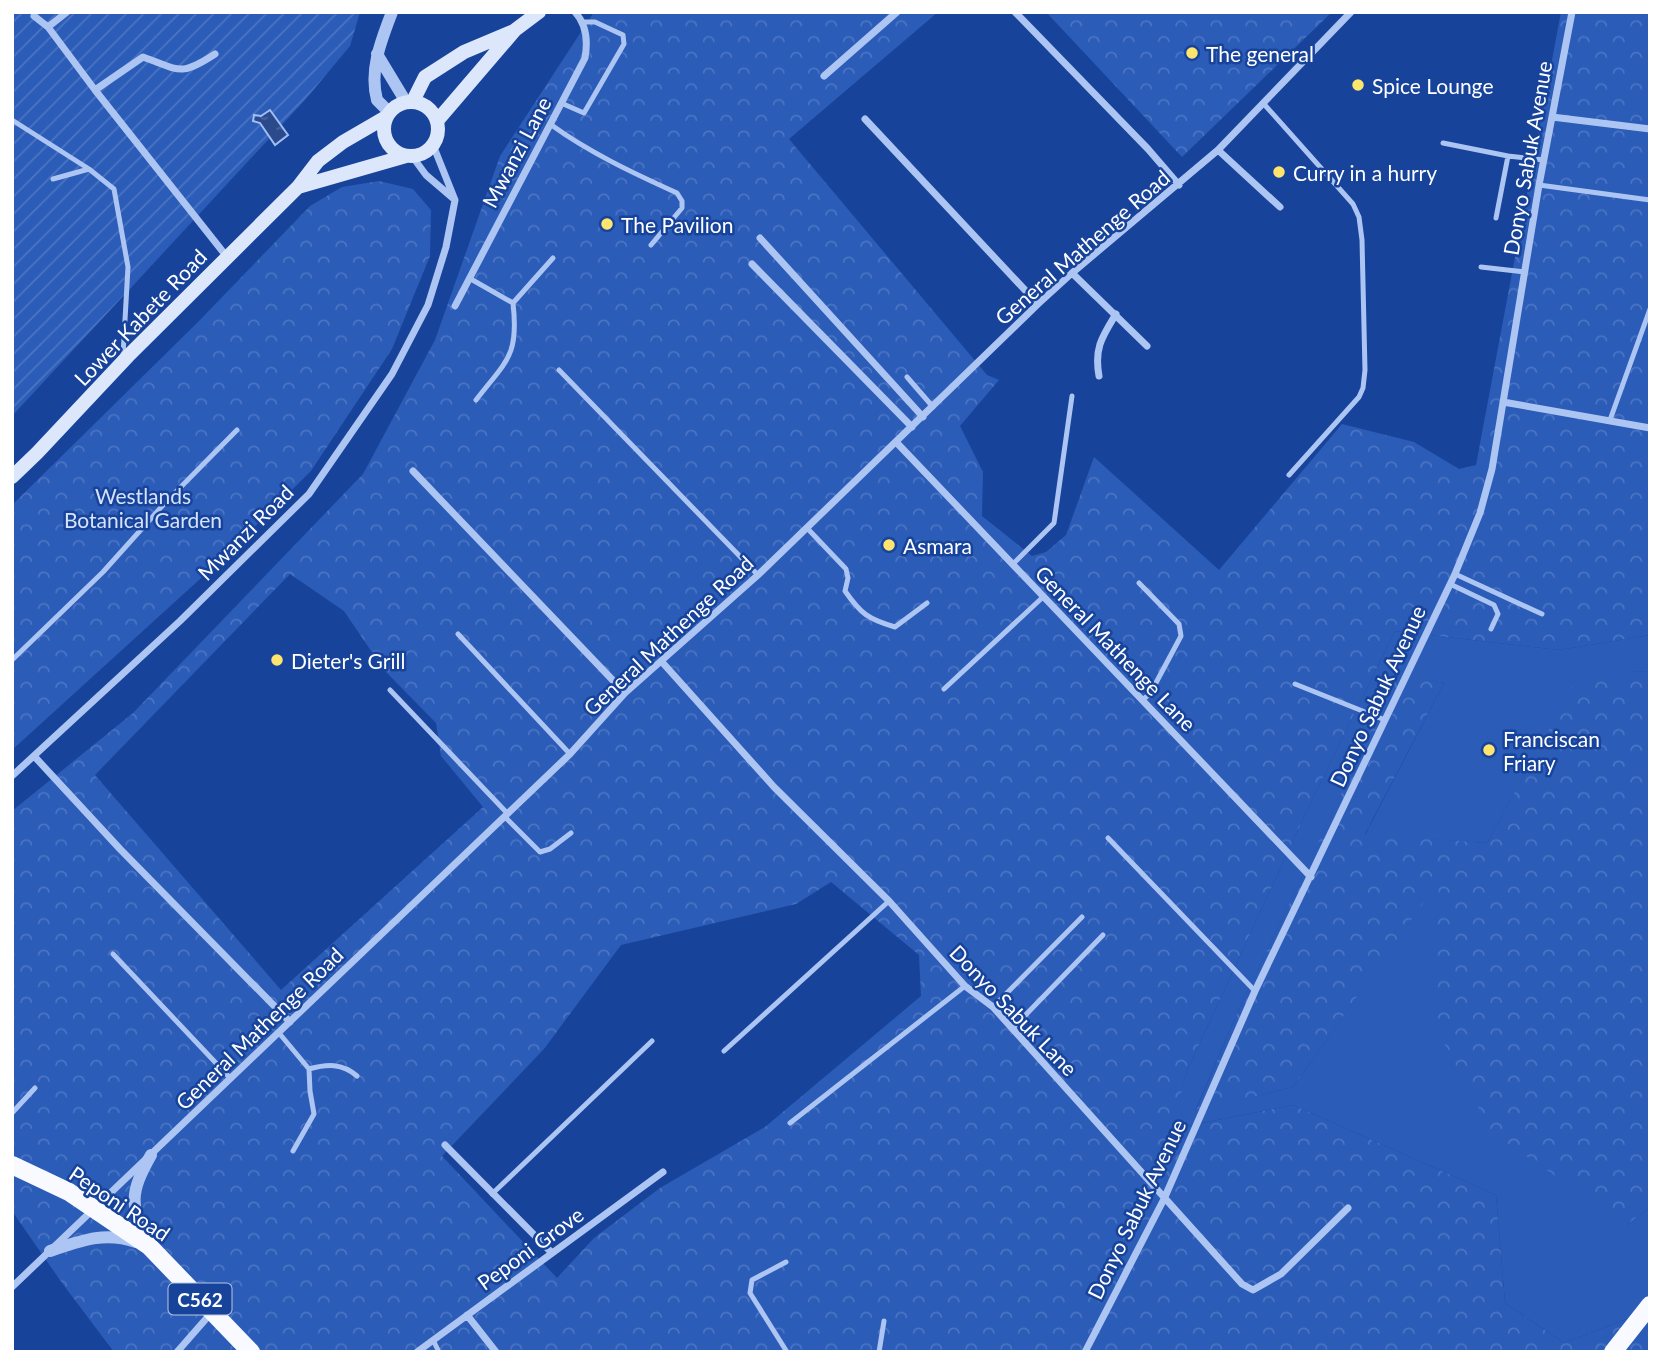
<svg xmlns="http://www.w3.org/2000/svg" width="1662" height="1364" viewBox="0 0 1662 1364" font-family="Lato,sans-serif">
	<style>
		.grass { fill: #2b5cb8 }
		.forest { fill: url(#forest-crowns); fill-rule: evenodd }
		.garden { fill: url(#garden-furrows) }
		.water { fill: url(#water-ripples); stroke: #a0bef4; stroke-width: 2 }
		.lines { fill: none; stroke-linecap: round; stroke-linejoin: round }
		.service { stroke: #adc5f2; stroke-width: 5 }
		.minor { stroke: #adc5f2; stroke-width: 7 }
		.tertiary { stroke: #adc5f2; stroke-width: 12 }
		.secondary { stroke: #dce7fc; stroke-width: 14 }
		.primary { stroke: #f8faff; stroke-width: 18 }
		.poi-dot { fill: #ffe56e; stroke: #17439b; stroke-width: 2.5 }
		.labels { text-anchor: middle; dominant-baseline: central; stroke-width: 5; stroke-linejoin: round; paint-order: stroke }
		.shield { fill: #17439b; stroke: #b9c7e1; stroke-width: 2 }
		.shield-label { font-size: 19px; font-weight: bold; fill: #fff }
		.poi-label { font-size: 21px; fill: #fff; stroke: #17439b; text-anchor: start }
		.street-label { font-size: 21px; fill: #fff; stroke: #17439b }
		.park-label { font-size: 21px; fill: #d5e3fc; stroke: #17439b }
	</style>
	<defs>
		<pattern id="forest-crowns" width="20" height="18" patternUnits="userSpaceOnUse" patternTransform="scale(1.75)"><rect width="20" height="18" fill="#2b5cb8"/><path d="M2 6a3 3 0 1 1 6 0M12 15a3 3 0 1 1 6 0" fill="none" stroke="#4b74c3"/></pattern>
		<pattern id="garden-furrows" width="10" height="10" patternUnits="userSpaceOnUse" patternTransform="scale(1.75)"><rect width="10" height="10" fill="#2b5cb8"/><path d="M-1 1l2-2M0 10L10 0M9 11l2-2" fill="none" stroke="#4b74c3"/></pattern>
		<pattern id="water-ripples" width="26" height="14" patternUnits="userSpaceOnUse" patternTransform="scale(1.75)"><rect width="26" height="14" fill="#2a4a8c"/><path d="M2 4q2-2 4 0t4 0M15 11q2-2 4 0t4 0" fill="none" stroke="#4a659d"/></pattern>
	</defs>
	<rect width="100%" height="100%" fill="#17439b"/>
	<path class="grass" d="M1395,631L1559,650L1650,635V671L1579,675L1487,843L1365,835L1444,683L1398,674L1236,1016L1195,1111L1293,1087L1439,880L1627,1225L1650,1207V1310L1564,1343L1505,1303L1496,1195L1293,1105L1171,1129L1187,1071L1309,806Z"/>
	<path class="forest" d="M594,12H938L789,139L987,375L999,380L960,426L983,472L982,516L1032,556L1046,552L1066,535L1094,457L1219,570L1342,424L1414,442L1459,469L1476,465L1561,12H1650V635L1559,650L1395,631L1309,806L1187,1071L1172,1129L1293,1105L1496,1195L1505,1303L1564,1343L1650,1310V1352H114L62,1283L12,1211V811L133,713L363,474L435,340L500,156ZM290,574L344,611L384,670L436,723L441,756L483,807L281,990L95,775ZM831,882L919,955L921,996L765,1127L660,1188L594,1238L557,1278L442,1156L544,1049L621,945L796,904Z
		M1046,12H1332L1182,157Z
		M379,181L413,189L431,210L430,256L392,349L311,471L222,559L12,750V505L198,322L310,206L342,187Z
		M1650,671V1207L1627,1225L1492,1133L1431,1019L1439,881L1293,1087L1195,1112L1236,1016L1398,673L1444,683L1365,834L1487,843L1579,674Z"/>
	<path class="garden" d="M12,12H360L350,46L305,100L12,416Z"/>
	<path class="water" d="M270,110L288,135L275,145L260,123L253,121L254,115L261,116Z"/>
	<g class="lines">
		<path class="service" d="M561,103L584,113L624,44L623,35L595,22H584
			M1263,103L1353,204L1359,217L1362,240L1365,370L1363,388L1359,397L1289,475
			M12,120L89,169
			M550,124C590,153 633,173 677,193L682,201V208L651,245
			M1443,143L1508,156L1496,218
			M1508,156L1544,160
			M53,179L89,169L114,189L128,267L123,355
			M1539,185L1650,200
			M1481,267L1525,272
			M469,278L513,303C519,356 507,360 476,400
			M513,303L553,258
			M559,370L758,575
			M907,377L933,407
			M1610,420L1650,309
			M807,528L846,569L848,578L845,591C861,614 868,619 895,627L927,603
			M1013,564L1054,523L1072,396
			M1455,574L1542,614
			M1139,583L1179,624L1181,636L1150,694L1142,700
			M1450,584L1494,605L1498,614L1491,629
			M458,634L570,754
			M12,660L103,572L164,504L237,430
			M1295,684L1385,720
			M944,689L1043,597
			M390,690L508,814
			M505,817L540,852L550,849L571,833
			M1108,838L1255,991
			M113,954L231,1079
			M993,1007L1082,917
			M1012,1029L1103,935
			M279,1033L309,1069L310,1091L314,1114L293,1151
			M724,1051L889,901
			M309,1069C327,1064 342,1063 357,1076
			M12,1113L35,1088
			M790,1123L965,986
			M492,1194L652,1041
			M786,1262L752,1280L750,1293L787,1352
			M433,1340L439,1352
			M879,1352L884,1321"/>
		<path class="minor" d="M1015,12L1148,149L1179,185
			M34,16L48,27L95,90L227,257
			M48,27L67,12
			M824,76L897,12
			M95,90L143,57C180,70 180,77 215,54
			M1552,117L1650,129
			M865,119L1038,304
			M1218,150L1280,207
			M412,156L426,175L454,199
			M760,238L923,417
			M752,264L912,427
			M1072,273L1147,346
			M455,306L585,58C588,41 587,25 575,12
			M1099,376C1094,348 1102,337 1116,314
			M1503,402L1650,428
			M897,443L1311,877
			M413,471L625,693
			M662,662L774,787L889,901L965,986L993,1007L1242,1284L1253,1290L1281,1274L1348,1208
			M34,756L120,849L290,1022
			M12,776L180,621L309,494L392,374L428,305L446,247L455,200L433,145
			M445,1145L552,1253
			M12,1287L570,754L625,693L758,575L1038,304L1072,273L1218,150L1351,12
			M467,1315L496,1352
			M177,1352L212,1312
			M417,1352L663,1172
			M1085,1352L1164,1199L1255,991L1455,574L1480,513L1492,469L1539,185L1572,12"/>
		<path class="tertiary" d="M377,54L406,102
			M389,112L377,100C369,70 381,41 392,12
			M149,1246C130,1205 129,1194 151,1155
			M50,1251C80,1241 104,1231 136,1242"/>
		<path class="secondary" d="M413,101L425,77L464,52L514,31
			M384 129a27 27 0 1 1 54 0a27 27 0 1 1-54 0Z
			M437,121L515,30L539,12
			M298,187L406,156
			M12,477L37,453L130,354L298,187L318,161L343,142L386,117"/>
		<path class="primary" d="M12,1165L69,1192L149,1246L251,1352
			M1613,1352L1650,1305"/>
	</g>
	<g class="poi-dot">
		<circle cx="1192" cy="53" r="7"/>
		<circle cx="1358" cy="85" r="7"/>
		<circle cx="1279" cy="172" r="7"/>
		<circle cx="607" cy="224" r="7"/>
		<circle cx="889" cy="545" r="7"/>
		<circle cx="277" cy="660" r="7"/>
		<circle cx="1489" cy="750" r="7"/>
	</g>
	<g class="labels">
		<rect class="shield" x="168.5" y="1283.5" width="63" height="31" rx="5"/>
		<g class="shield-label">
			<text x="200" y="1299">C562</text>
		</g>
		<g class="poi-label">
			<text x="1206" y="53">The general</text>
			<text x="1372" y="85">Spice Lounge</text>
			<text x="1293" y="172">Curry in a hurry</text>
			<text x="621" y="224">The Pavilion</text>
			<text x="903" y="545">Asmara</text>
			<text x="291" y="660">Dieter's Grill</text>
			<text x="1503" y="738">Franciscan<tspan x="1503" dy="24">Friary</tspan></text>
		</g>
		<g class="street-label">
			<text transform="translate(516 152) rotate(-62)">Mwanzi Lane</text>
			<text transform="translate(1527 158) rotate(-80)">Donyo Sabuk Avenue</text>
			<text transform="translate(1082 247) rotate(-41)">General Mathenge Road</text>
			<text transform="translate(140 317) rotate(-46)">Lower Kabete Road</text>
			<text transform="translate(245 532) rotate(-45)">Mwanzi Road</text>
			<text transform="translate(668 635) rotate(-43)">General Mathenge Road</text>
			<text transform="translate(1116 648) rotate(46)">General Mathenge Lane</text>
			<text transform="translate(1377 696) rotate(-65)">Donyo Sabuk Avenue</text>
			<text transform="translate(1014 1010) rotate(46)">Donyo Sabuk Lane</text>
			<text transform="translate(259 1028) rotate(-44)">General Mathenge Road</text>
			<text transform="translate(120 1203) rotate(34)">Peponi Road</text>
			<text transform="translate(1136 1209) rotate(-64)">Donyo Sabuk Avenue</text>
			<text transform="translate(530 1248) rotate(-36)">Peponi Grove</text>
		</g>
		<g class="park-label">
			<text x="143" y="495">Westlands<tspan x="143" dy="24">Botanical Garden</tspan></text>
		</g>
	</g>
	<rect width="1662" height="1364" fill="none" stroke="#ffffff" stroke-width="28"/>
</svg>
